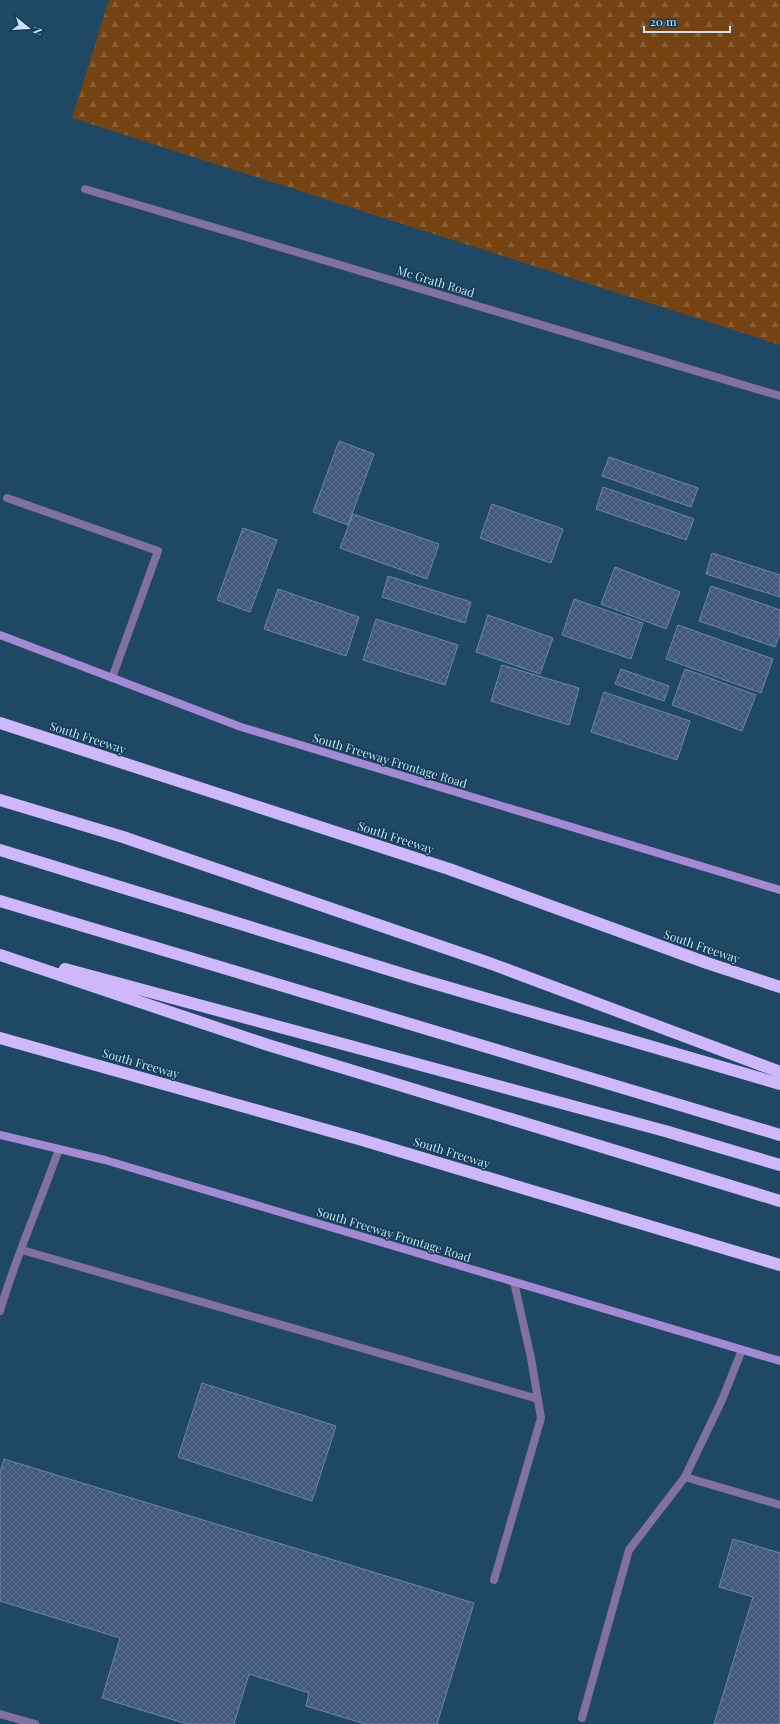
<svg xmlns="http://www.w3.org/2000/svg" width="780" height="1724" viewBox="0 0 780 1724" font-family="'Playfair Display',serif">
	<style>
		.forest { fill: url(#forest-firs) }
		.building { fill: url(#building-cross-hatch); stroke: #6e86ad }
		.lines { fill: none; stroke-linecap: round; stroke-linejoin: round }
		.service { stroke: #8171a0; stroke-width: 8 }
		.minor { stroke: #8171a0; stroke-width: 8 }
		.secondary { stroke: #a489d4; stroke-width: 8 }
		.motorway { stroke: #cfb7fc; stroke-width: 12 }
		.labels { text-anchor: middle; dominant-baseline: central; stroke-width: 3; stroke-linejoin: round; paint-order: stroke }
		.street-label { font-size: 12px; fill: #cce2f2; stroke: #123d58 }
	</style>
	<defs>
		<pattern id="forest-firs" width="22" height="20" patternUnits="userSpaceOnUse"><rect width="22" height="20" fill="#754312"/><path d="M5 1l3.5 6h-7zM16 11l3.5 6h-7z" fill="#875e35"/></pattern>
		<pattern id="building-cross-hatch" width="8" height="8" patternUnits="userSpaceOnUse"><rect width="8" height="8" fill="#42587d"/><path d="M0 0l8 8M0 8l8-8" fill="none" stroke="#5c7090"/></pattern>
	</defs>
	<rect width="100%" height="100%" fill="#1e4863"/>
	<path class="forest" d="M109,0H780V345L72,118Z"/>
	<path class="building" d="M339,441L374,454L348,525L313,512Z
		M609,457L698,488L691,507L602,476Z
		M603,487L694,519L686,540L596,509Z
		M492,504L563,529L551,563L480,538Z
		M353,514L439,544L427,579L340,548Z
		M243,528L277,540L250,612L217,600Z
		M712,553L780,575V597L706,574Z
		M615,567L680,592L666,629L601,604Z
		M388,576L471,602L465,623L382,597Z
		M711,586L780,610V633L775,647L699,621Z
		M278,589L359,617L346,656L264,629Z
		M574,599L643,623L631,659L562,635Z
		M488,615L553,638L540,674L476,652Z
		M376,619L458,645L445,685L363,660Z
		M678,625L773,659L761,693L666,659Z
		M502,665L579,688L569,725L491,701Z
		M621,669L669,686L664,701L615,684Z
		M685,669L756,695L742,731L672,705Z
		M604,692L690,721L677,760L591,732Z
		M202,1383L336,1426L312,1501L178,1457Z
		M4,1459L474,1603L437,1724H365L306,1706L309,1693L249,1674L234,1724H187L102,1698L120,1638L0,1601V1473Z
		M733,1539L780,1553V1724H714L753,1597L719,1587Z"/>
	<g class="lines">
		<path class="service" d="M7,498L158,551L112,678
			M22,1250L538,1399
			M0,1311C16,1256 40,1203 59,1149
			M685,1477L780,1505
			M494,1580L541,1418L531,1358L514,1282
			M0,1714L35,1724
			M582,1718L629,1550L685,1477L722,1400L742,1350"/>
		<path class="minor" d="M85,189L780,396"/>
		<path class="secondary" d="M0,635L241,727L780,890
			M0,1135L105,1160L780,1361"/>
		<path class="motorway" d="M0,723L449,869L707,963L780,987
			M0,800L123,837L492,964L780,1072
			M0,850L419,979L780,1084
			M0,901L780,1135
			M0,955L268,1045L780,1201
			M65,969L665,1131L780,1165
			M0,1038L362,1140L780,1265"/>
	</g>
	<g class="labels">
		<g class="street-label">
			<text transform="translate(436 281) rotate(17)">Mc Grath Road</text>
			<text transform="translate(88 737) rotate(18)">South Freeway</text>
			<text transform="translate(390 760) rotate(17)">South Freeway Frontage Road</text>
			<text transform="translate(396 837) rotate(18)">South Freeway</text>
			<text transform="translate(702 946) rotate(19)">South Freeway</text>
			<text transform="translate(141 1063) rotate(16)">South Freeway</text>
			<text transform="translate(452 1152) rotate(17)">South Freeway</text>
			<text transform="translate(394 1234) rotate(17)">South Freeway Frontage Road</text>
		</g>
	</g>
	<g transform="translate(28 28) rotate(108)" stroke="#123d58" stroke-width="3" paint-order="stroke">
	<path d="M0-3L7 15L0 10L-7 15Z" fill="#cce2f2"/>
	<text y="-6" font-size="11" font-weight="bold" text-anchor="middle" fill="#cce2f2">N</text>
	</g>
	<path d="M644 26v6h86v-6" fill="none" stroke="#cce2f2" stroke-width="2"/>
	<text x="650" y="26" font-size="12" fill="#cce2f2" stroke="#123d58" stroke-width="3" paint-order="stroke">20 m</text>
</svg>
